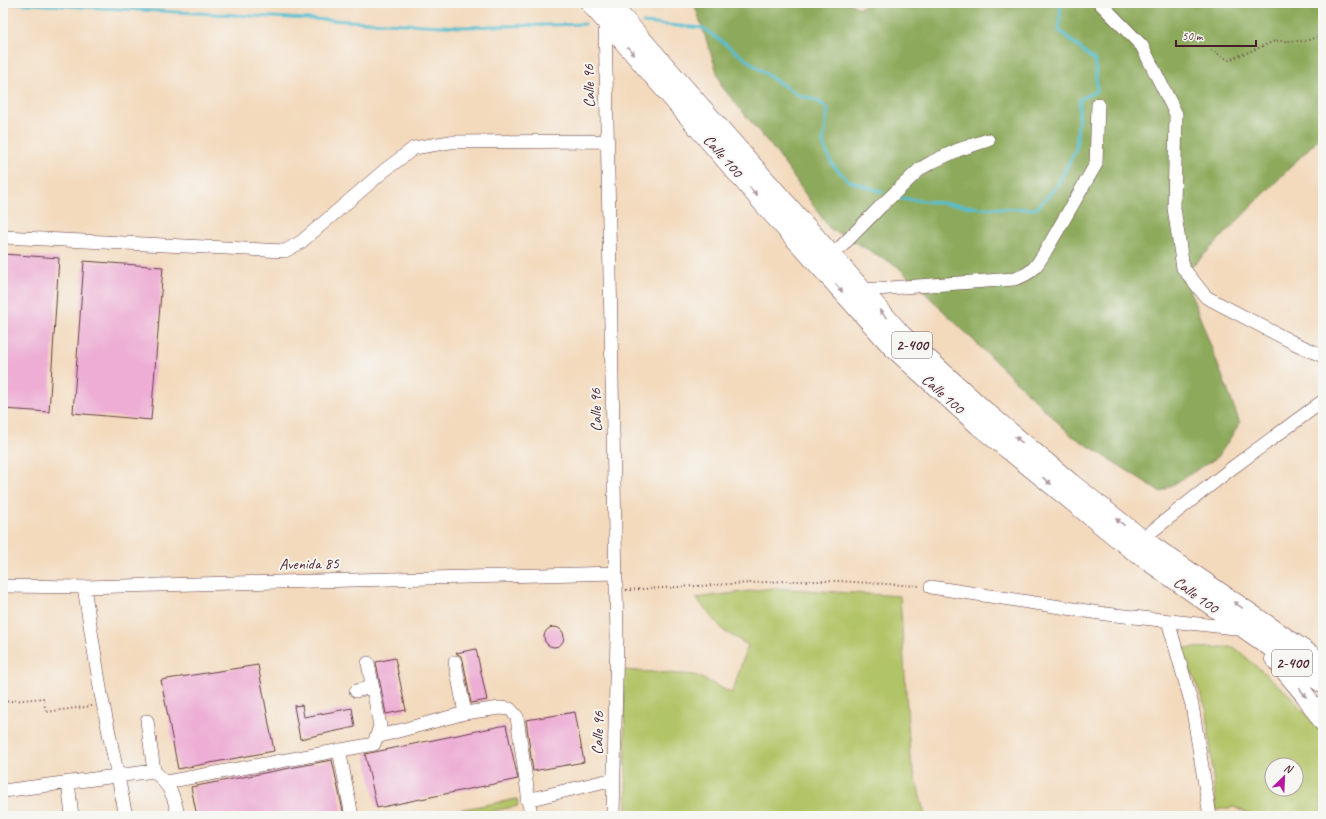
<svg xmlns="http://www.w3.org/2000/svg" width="1326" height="819" viewBox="0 0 1326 819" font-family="Caveat,sans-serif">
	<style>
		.green { fill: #b2c468; stroke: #7e724a; fill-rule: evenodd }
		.forest { fill: #8daa5c; stroke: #6c6444 }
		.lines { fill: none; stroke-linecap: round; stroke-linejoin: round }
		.stream { stroke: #54bed0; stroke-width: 3 }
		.building { fill: #edadd4 }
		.minor-casing { stroke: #633b41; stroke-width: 14 }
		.highway-casing { stroke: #633b41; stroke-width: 20 }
		.path { stroke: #633b41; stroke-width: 2; stroke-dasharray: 1 3; stroke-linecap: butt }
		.minor { stroke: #fff; stroke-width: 13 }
		.highway { stroke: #fff; stroke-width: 19 }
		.oneway { fill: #ae9aa0 }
		.labels { text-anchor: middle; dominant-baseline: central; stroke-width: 4; stroke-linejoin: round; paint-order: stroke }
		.shield { fill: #f6f6f2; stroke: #7e6067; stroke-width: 1 }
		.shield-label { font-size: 15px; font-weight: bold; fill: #4a1f2b }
		.street-label { font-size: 16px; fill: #4a1f2b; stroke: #f6f6f2 }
	</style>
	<rect width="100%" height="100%" fill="#f6f6f2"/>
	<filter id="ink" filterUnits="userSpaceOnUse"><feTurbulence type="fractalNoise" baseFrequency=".025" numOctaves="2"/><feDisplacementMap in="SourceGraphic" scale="8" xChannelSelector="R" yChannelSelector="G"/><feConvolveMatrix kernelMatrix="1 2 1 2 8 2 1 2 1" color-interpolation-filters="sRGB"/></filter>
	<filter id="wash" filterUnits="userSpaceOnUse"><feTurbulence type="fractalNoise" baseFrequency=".012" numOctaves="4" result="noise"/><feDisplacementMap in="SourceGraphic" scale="16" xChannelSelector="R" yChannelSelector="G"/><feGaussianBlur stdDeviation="0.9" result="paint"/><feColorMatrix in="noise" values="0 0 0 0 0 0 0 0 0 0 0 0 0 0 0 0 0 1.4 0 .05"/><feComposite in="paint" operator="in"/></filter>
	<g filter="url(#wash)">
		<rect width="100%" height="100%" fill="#f3dabd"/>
		<path class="green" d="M773,588L900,596L910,757L925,816H627L623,670L695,675L732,693L748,645L724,631L696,598Z
			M1234,647L1293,698L1315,725L1323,737V816H1253L1234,807L1216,810L1207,711L1193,675L1179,648ZM1272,765H1296V789H1272Z
			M517,799L518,806L467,816H426Z"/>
		<path class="forest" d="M694,3H850L859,8L870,3H1323V134L1184,275L1240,423L1218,457L1161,492L1071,435L897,266L829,228L776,152L722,87Z"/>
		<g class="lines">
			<path class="stream" d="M9,3L462,27L585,24
				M643,23L703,28L776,81L800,96L817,100L828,109L823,144L832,164L847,180L882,192
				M900,198L981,208L1036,209L1057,186L1076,149L1080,99L1097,91L1095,61L1059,30L1061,3"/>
		</g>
		<g id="blocks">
			<path class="building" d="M3,254L59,258L49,412L3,409Z
				M84,261L163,267L151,420L73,413Z
				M544 637a10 10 0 1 1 20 0a10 10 0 1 1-20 0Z
				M476,649L487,700L471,703L463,660L461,656L456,653Z
				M395,658L406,710L386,714L376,662Z
				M258,665L274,751L178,769L161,680Z
				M302,705L304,717L352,708L355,727L300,739L294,706Z
				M575,712L584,762L533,771L526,720Z
				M506,725L518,779L377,808L365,754Z
				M332,760L344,816H197L191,787Z"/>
		</g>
	</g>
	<g filter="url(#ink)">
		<use href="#blocks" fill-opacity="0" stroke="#633b41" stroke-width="1"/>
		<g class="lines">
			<defs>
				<path id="minor" d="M1100,3L1142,46L1176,114L1174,208L1183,268L1206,297L1294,343L1323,356
					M605,19L617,636L613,816
					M3,237L285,251L301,242L385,170L414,148L450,142L608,141
					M832,256L881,206L920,169L932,162L958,150L988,140
					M862,290L1014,279C1032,274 1036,267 1045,252L1096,164L1098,104
					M1137,543L1232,468L1323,401
					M3,586L84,587L616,573
					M84,587L101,694L126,816
					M931,587L1106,614L1244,629
					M1168,621L1192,705L1210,816
					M455,662L465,713
					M356,691L372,687
					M147,721L154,771
					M376,737L465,713L500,708L510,709L517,717L531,816
					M339,750L352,816
					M68,782L72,816
					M166,782L374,744L380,726L368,663
					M3,791L154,771C170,786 174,795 178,816
					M527,800L614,779"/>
				<path id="highway" d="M590,3L766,207L892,347L979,426L1131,549L1323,684
					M610,3L902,335L984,410L1071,483L1141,538L1323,663
					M1274,658L1305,695L1323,722"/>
			</defs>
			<use href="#minor" class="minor-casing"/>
			<use href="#highway" class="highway-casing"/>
			<path class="path" d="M1211,50L1229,60L1275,41H1306L1323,35
				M626,590L785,581H837L920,586
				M3,702L43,698L46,712L92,706"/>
			<use href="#minor" class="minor"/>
			<use href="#highway" class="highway"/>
		</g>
		<defs><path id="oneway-solid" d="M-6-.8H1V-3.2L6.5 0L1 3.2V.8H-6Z"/></defs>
		<g class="oneway">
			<use href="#oneway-solid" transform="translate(631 51) rotate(49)"/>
			<use href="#oneway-solid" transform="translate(753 191) rotate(49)"/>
			<use href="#oneway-solid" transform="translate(839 288) rotate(48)"/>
			<use href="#oneway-solid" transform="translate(883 314) rotate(-131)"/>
			<use href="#oneway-solid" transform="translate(1019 440) rotate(-140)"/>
			<use href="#oneway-solid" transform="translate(1047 481) rotate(39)"/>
			<use href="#oneway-solid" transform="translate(1120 522) rotate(-142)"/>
			<use href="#oneway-solid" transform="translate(1238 605) rotate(-145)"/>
			<use href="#oneway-solid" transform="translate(1303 693) rotate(52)"/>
		</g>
	</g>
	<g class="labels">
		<g class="shield">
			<rect x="892" y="332" width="40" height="26" rx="3"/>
			<rect x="1272" y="650" width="40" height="26" rx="3"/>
		</g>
		<g class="shield-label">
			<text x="912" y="345">2-400</text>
			<text x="1292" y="663">2-400</text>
		</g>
		<g class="street-label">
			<text transform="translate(589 86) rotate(-91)">Calle 96</text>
			<text transform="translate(723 156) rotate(49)">Calle 100</text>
			<text transform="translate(943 394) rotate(42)">Calle 100</text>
			<text transform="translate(596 410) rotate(-91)">Calle 96</text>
			<text transform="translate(309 564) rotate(-1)">Avenida 85</text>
			<text transform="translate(1196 595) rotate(36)">Calle 100</text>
			<text transform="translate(598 733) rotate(-88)">Calle 96</text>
		</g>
	</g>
	<rect width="1326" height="819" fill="none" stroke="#f6f6f2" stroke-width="16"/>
	<g transform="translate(1284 777) rotate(24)"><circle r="19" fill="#f6f6f2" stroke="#b1a0a2"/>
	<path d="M0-3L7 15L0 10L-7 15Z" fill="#b5179e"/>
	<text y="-6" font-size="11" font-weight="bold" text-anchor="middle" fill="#4a1f2b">N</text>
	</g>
	<path d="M1176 40v6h80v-6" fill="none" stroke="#4a1f2b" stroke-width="2"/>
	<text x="1182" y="40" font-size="12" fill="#4a1f2b" stroke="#f6f6f2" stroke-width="3" paint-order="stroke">50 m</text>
</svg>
